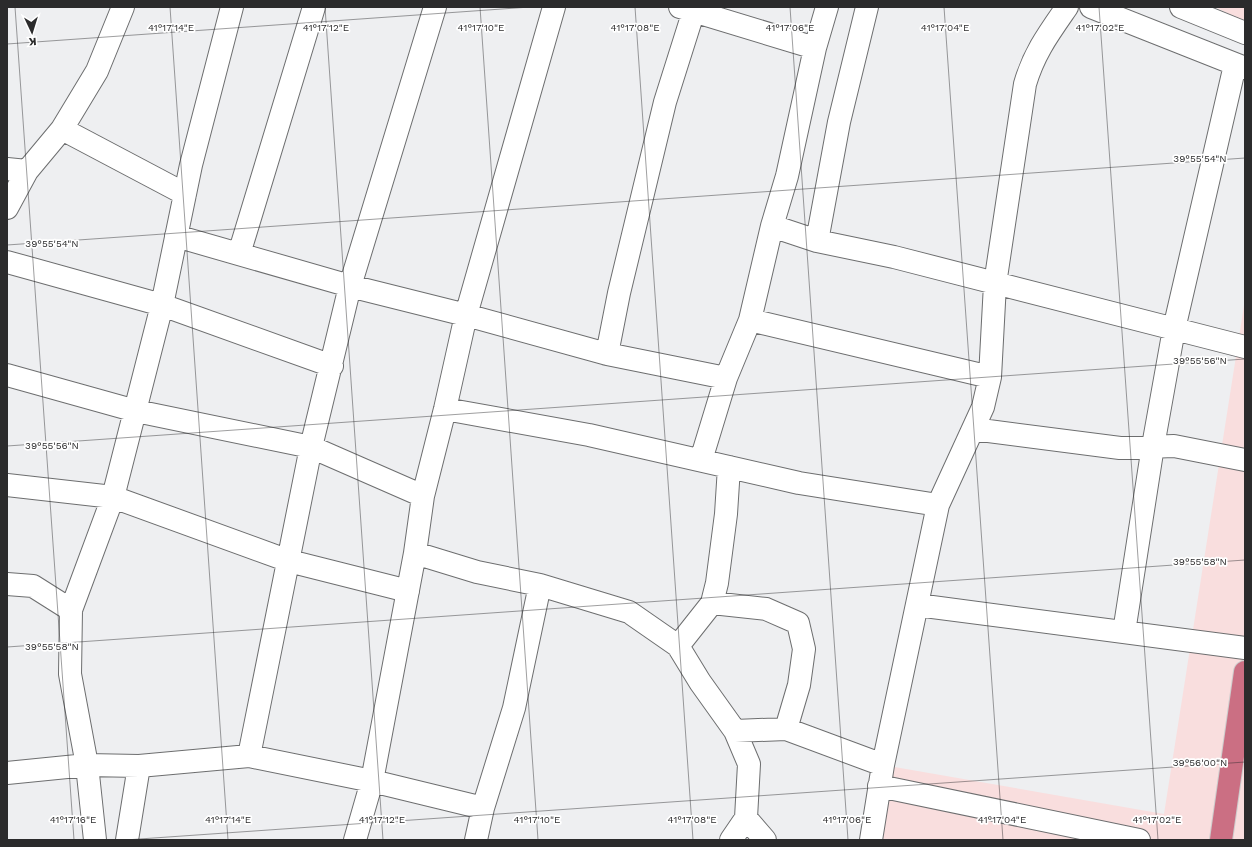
<svg xmlns="http://www.w3.org/2000/svg" width="1252" height="847" viewBox="0 0 1252 847" font-family="'Work Sans',sans-serif">
	<style>
		.industrial { fill: #f9dede }
		.lines { fill: none; stroke-linecap: round; stroke-linejoin: round }
		.minor-casing { stroke: #6d6e6f; stroke-width: 24 }
		.highway-casing { stroke: #ccc; stroke-width: 24 }
		.minor { stroke: #fff; stroke-width: 22 }
		.highway { stroke: #cb6f83; stroke-width: 22 }
		.ticks { fill: none; stroke: #2b2b2c; stroke-width: 1; stroke-opacity: 0.45 }
		.ticks-label { font-size: 10px; text-anchor: middle; fill: #2b2b2c; stroke: #fff; stroke-width: 3.5; stroke-linejoin: round; paint-order: stroke }
	</style>
	<rect width="100%" height="100%" fill="#eeeff1"/>
	<path class="industrial" d="M1215,7H1245V22Z
		M1245,299V840H871L883,765L1164,814Z"/>
	<g class="lines">
		<defs>
			<path id="minor" d="M232,7L191,165L162,305L113,497L289,561L408,591
				M680,7L815,48
				M695,7L665,102L619,293L607,354L726,378L750,320L990,377
				M1091,7L1245,68
				M1181,7L1245,33
				M62,129L185,194
				M7,169L27,171L62,129L97,71L123,7
				M7,208L27,171
				M772,226L817,241L894,257L1245,347
				M176,236L350,286L466,315L607,354
				M817,241L839,122L867,7
				M239,254L314,7
				M7,262L162,305L332,366
				M750,320L772,226L787,176L815,48L827,7
				M7,375L136,411L311,447L423,496
				M445,409L589,435L799,483L938,505
				M973,429L1120,448L1174,446L1245,460
				M701,460L726,378
				M7,485L113,497L71,610L70,674L87,765L95,840
				M415,553L477,572L540,585L629,612L678,646L700,682L735,731L749,764L746,818L731,840
				M7,584L33,586L71,610
				M712,603L766,609L798,623L804,649L799,685L786,729
				M917,605L1245,648
				M1124,632L1153,446L1174,329L1235,65
				M678,646L712,603L717,583L726,514L729,467
				M735,731L786,729L883,765
				M249,756L311,447L350,286L435,7
				M7,773L87,765L139,766
				M879,786L1139,840
				M746,818L765,840
				M127,840L139,766L249,756L372,781L483,808
				M355,840L372,781L415,553L423,496L445,409L466,315L554,7
				M476,840L483,808L514,708L540,585
				M871,840L883,765L938,505L983,407L990,377L995,284L1025,84C1034,53 1049,33 1067,7"/>
			<path id="highway" d="M1221,840L1245,672"/>
		</defs>
		<use href="#minor" class="minor-casing"/>
		<use href="#highway" class="highway-casing"/>
		<use href="#minor" class="minor"/>
		<use href="#highway" class="highway"/>
	</g>
	<path class="ticks" d="M15,7L74,840M170,7L228,840M325,7L383,840M480,7L538,840M635,7L693,840M790,7L848,840M944,7L1003,840M1099,7L1158,840M7,44L530,7M7,245L1245,158M7,446L1245,359M7,647L1245,560M125,840L1245,762"/>
	<g class="ticks-label">
		<text x="171" y="31">41°17'14"E</text>
		<text x="326" y="31">41°17'12"E</text>
		<text x="481" y="31">41°17'10"E</text>
		<text x="635" y="31">41°17'08"E</text>
		<text x="790" y="31">41°17'06"E</text>
		<text x="945" y="31">41°17'04"E</text>
		<text x="1100" y="31">41°17'02"E</text>
		<text x="1200" y="162">39°55'54"N</text>
		<text x="52" y="247">39°55'54"N</text>
		<text x="1200" y="364">39°55'56"N</text>
		<text x="52" y="449">39°55'56"N</text>
		<text x="1200" y="565">39°55'58"N</text>
		<text x="52" y="650">39°55'58"N</text>
		<text x="1200" y="766">39°56'00"N</text>
		<text x="73" y="823">41°17'16"E</text>
		<text x="228" y="823">41°17'14"E</text>
		<text x="382" y="823">41°17'12"E</text>
		<text x="537" y="823">41°17'10"E</text>
		<text x="692" y="823">41°17'08"E</text>
		<text x="847" y="823">41°17'06"E</text>
		<text x="1002" y="823">41°17'04"E</text>
		<text x="1157" y="823">41°17'02"E</text>
	</g>
	<rect width="1252" height="847" fill="none" stroke="#2b2b2c" stroke-width="16"/>
	<g transform="translate(32 32) rotate(176)" stroke="#ffffff" stroke-width="3" paint-order="stroke">
	<path d="M0-3L7 15L0 10L-7 15Z" fill="#2b2b2c"/>
	<text y="-6" font-size="11" font-weight="bold" text-anchor="middle" fill="#2b2b2c">K</text>
	</g>
</svg>
